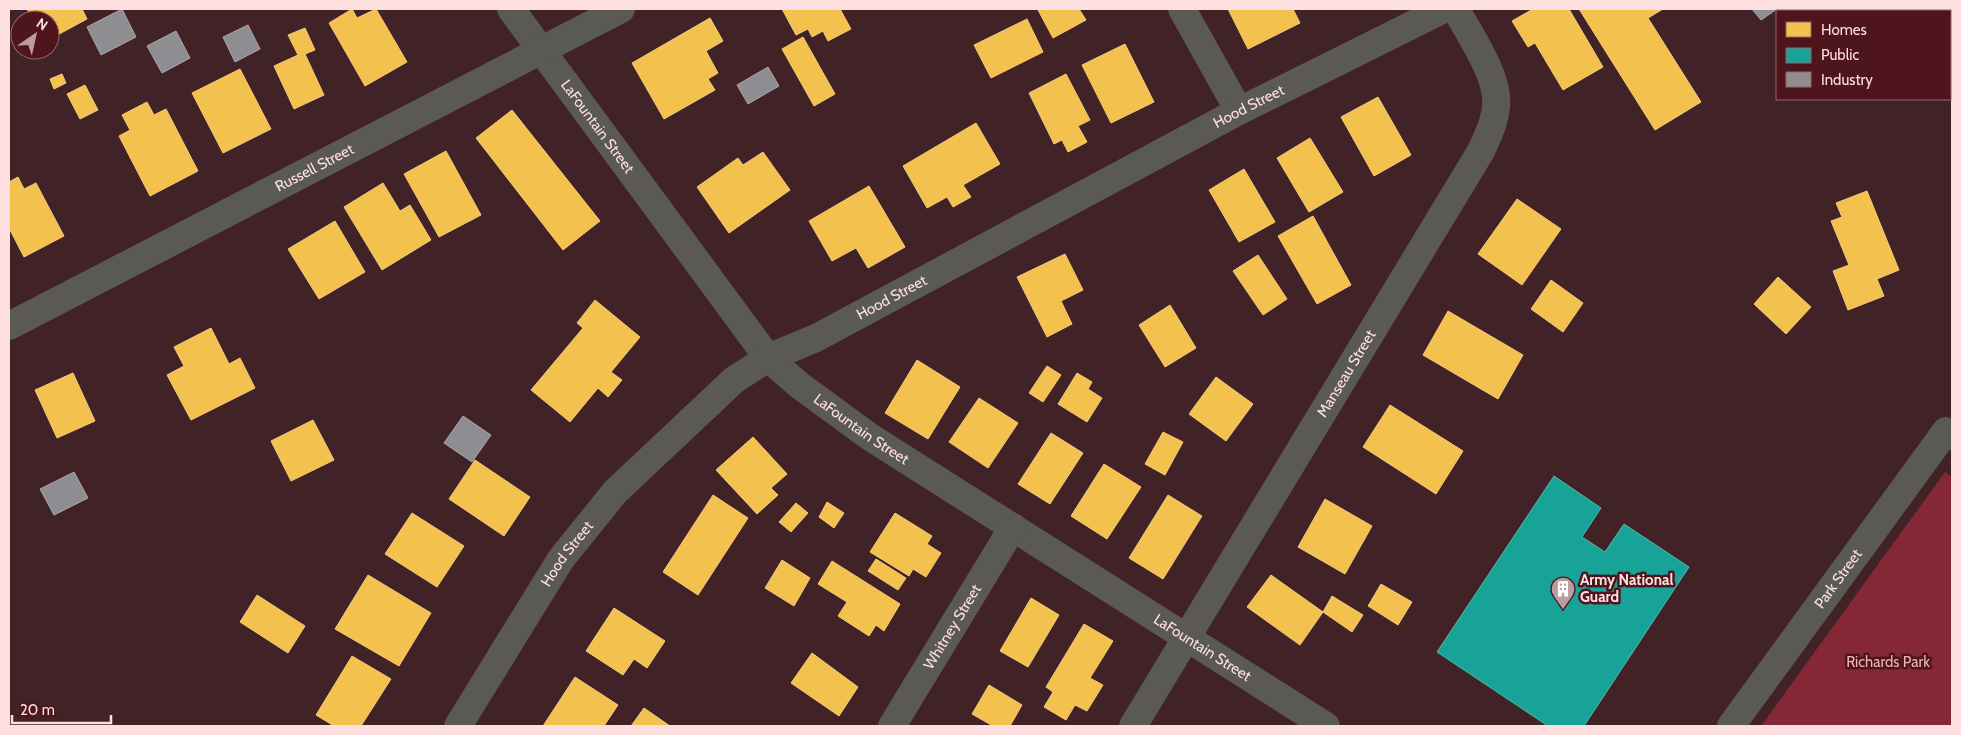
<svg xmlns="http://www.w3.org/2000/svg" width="1961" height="735" viewBox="0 0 1961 735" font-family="Cabin,sans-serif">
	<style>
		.green { fill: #842835 }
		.homes { fill: #f2c14e; stroke: #f6ca7a }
		.public { fill: #17a398; stroke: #5cb5ae }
		.industry { fill: #8d8d92; stroke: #afa6a9 }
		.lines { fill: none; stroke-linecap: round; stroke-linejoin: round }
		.minor { stroke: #5a5953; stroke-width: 28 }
		.labels { text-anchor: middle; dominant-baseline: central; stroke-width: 5; stroke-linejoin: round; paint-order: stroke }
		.street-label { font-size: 15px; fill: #fedfe0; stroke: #4e151d }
		.poi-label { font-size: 15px; font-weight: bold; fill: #fedfe0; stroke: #4e151d; text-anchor: start }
		.park-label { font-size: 15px; fill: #efb3b5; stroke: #4e151d }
	</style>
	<rect width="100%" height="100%" fill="#412226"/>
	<path class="green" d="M1945,472L1952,477V726H1761Z"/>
	<path class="homes" d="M27,9H82L87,19L50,39V20H33Z
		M352,9L357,18L376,9L407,62L365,86L329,23Z
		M782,9H840L851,29L828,41L823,31L812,37L808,29L796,35Z
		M1040,9H1079L1086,20L1053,38L1038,10Z
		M1228,9H1293L1300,23L1248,49Z
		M1533,9H1569L1603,67L1563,90L1535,43L1528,47L1512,21Z
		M1579,9H1663L1648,18L1701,102L1655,130Z
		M1876,9H1893L1895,11H1873Z
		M710,18L723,41L706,51L718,73L708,79L715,90L664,119L632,63Z
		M1027,19L1043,52L991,78L974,45Z
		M305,28L315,50L305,54L324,95L294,109L274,66L298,55L288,35Z
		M803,37L835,94L814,106L782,49Z
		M1125,44L1154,102L1111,123L1082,65Z
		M240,69L271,129L223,153L192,93Z
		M62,74L66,83L54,89L50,79Z
		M1066,74L1090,120L1078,126L1087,142L1068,152L1062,140L1054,144L1029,93Z
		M85,85L98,110L80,119L67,94Z
		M1378,97L1411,155L1374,176L1341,117Z
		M147,102L154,115L166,109L198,171L150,196L119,136L130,130L122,115Z
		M512,110L600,221L563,250L476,138Z
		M976,123L1000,164L963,185L971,197L953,207L947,197L927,208L903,166Z
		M1310,138L1343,192L1309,212L1277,158Z
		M446,151L481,215L439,237L404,174Z
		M763,152L790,190L729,233L697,187L738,158L743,165Z
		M1244,169L1275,222L1239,242L1209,190Z
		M18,177L24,189L36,183L64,236L24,257L9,228V182Z
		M383,183L400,211L410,205L431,240L382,270L344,207Z
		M869,186L905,247L868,268L856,248L832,261L809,221Z
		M1867,191L1899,270L1877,279L1884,296L1848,310L1833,271L1849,265L1831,221L1842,217L1836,203Z
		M1517,199L1561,229L1522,285L1478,254Z
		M1313,216L1351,285L1317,304L1278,236Z
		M335,221L365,272L319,299L288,249Z
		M1065,254L1083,290L1061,301L1072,324L1047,337L1017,277Z
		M1258,255L1287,299L1263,315L1233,271Z
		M1778,277L1811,307L1786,334L1754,304Z
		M1551,280L1583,303L1563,332L1531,309Z
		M595,300L640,337L611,372L622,380L608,397L598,388L570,422L531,390L583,328L577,323Z
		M1170,305L1196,348L1165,367L1139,325Z
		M1448,311L1523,355L1498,399L1423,355Z
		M211,328L229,364L240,358L255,388L191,420L167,375L184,366L174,347Z
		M917,360L960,387L928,439L885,413Z
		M1047,366L1061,375L1043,402L1029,393Z
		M73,373L95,421L57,438L35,390Z
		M1077,373L1092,382L1088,389L1102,398L1087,422L1058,404Z
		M1216,377L1253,404L1226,441L1189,414Z
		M979,398L1018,423L988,468L949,442Z
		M1390,405L1463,451L1436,494L1363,447Z
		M313,420L334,460L291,481L271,441Z
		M1163,432L1183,442L1165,475L1145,464Z
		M1051,433L1083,453L1050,504L1018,484Z
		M753,437L787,474L771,488L778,495L757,514L716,470Z
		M475,460L530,497L504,536L449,499Z
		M1104,464L1141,487L1107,539L1071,516Z
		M713,495L748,518L698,595L663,572Z
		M1168,495L1202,516L1163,579L1129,558Z
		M1325,499L1372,526L1345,574L1298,547Z
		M827,502L844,513L834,528L819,517Z
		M796,503L808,513L791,532L779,522Z
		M412,513L464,546L437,587L385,554Z
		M895,513L932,536L927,544L941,553L926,577L913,569L909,576L870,552Z
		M876,559L906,578L898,590L868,571Z
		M782,560L810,578L794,606L765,588Z
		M832,561L900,604L884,631L876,625L869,636L838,616L847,602L818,584Z
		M368,575L431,613L399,666L335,629Z
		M1271,575L1323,612L1300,645L1247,607Z
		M1381,584L1412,602L1398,625L1368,606Z
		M257,595L305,626L288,653L240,622Z
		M1332,596L1363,615L1352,632L1323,612Z
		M1031,598L1059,615L1028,667L1000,651Z
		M614,608L665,641L647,668L634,659L623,675L586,651Z
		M1084,624L1113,641L1090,678L1103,685L1087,711L1075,705L1066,720L1044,707L1053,692L1046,687Z
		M812,653L858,687L839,716L791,683Z
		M352,656L391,679L361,726H334L316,715Z
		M575,677L618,705L604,726H543Z
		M989,685L1022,705L1010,726H993L972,714Z
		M644,708L670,726H631Z"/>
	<path class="public" d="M1554,476L1601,508L1582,537L1605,552L1624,524L1689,567L1584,726H1548L1437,652Z"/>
	<path class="industry" d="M122,9L136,37L101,55L87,27Z
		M1752,9H1777L1761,20Z
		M248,25L260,49L235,62L223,37Z
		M176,31L190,58L162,73L147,46Z
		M768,67L779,86L748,104L737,85Z
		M463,416L491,435L472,462L444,443Z
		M74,472L88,498L54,515L40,489Z"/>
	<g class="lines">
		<g class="minor">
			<path id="s1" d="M511,9L768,358L799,385L870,437L1326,726"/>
			<path d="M1182,9L1239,111"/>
			<path id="s2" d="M9,326L621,9"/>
			<path id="s3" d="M458,726L561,559L615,492L734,380L768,358L816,338L1239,111L1444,9"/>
			<path id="s4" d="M892,726L1013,527"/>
			<path id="s5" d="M1133,726L1481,151C1489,134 1498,115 1496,96C1493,68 1469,34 1456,9"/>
			<path id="s6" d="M1731,726L1946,431L1952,436"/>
		</g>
	</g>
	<defs>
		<symbol id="building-pin" viewBox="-11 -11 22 30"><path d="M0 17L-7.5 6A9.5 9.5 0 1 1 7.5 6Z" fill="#bc9d9f" stroke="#4e151d"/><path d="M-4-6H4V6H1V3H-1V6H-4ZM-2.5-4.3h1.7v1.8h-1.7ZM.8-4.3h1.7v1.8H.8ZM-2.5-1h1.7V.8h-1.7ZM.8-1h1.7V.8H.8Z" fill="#fff"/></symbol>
	</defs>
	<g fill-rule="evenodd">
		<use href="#building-pin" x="1549" y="575" width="28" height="38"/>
	</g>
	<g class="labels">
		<g class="street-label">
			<text stroke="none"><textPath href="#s3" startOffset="1029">Hood Street</textPath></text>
			<text stroke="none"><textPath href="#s1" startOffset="146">LaFountain Street</textPath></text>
			<text stroke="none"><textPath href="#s2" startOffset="344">Russell Street</textPath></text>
			<text stroke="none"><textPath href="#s3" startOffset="624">Hood Street</textPath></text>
			<text stroke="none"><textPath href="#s5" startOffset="412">Manseau Street</textPath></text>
			<text stroke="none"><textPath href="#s1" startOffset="551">LaFountain Street</textPath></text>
			<text stroke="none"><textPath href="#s3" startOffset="204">Hood Street</textPath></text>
			<text stroke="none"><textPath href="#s6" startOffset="182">Park Street</textPath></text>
			<text stroke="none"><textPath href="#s4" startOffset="116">Whitney Street</textPath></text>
			<text stroke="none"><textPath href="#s1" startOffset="956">LaFountain Street</textPath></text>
		</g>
		<g class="poi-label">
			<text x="1580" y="580">Army National<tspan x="1580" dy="17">Guard</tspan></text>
		</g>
		<g class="park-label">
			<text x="1888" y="662">Richards Park</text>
		</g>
	</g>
	<rect width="1961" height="735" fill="none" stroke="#fedfe0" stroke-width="20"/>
	<rect x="1776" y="10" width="175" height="90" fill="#4e151d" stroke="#94666b"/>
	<rect x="1786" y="22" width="25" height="15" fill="#f2c14e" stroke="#94666b"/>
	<text x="1821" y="35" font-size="15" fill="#fedfe0">Homes</text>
	<rect x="1786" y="48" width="25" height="15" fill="#17a398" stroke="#94666b"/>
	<text x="1821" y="60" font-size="15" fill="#fedfe0">Public</text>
	<rect x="1786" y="72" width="25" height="15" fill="#8d8d92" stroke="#94666b"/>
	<text x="1821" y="85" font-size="15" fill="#fedfe0">Industry</text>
	<g transform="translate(35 35) rotate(34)"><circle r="24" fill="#4e151d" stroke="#94666b"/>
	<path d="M0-4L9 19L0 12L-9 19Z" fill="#bc9d9f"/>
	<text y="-8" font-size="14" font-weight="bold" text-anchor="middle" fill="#fedfe0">N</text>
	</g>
	<path d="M12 715v8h99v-8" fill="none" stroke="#fedfe0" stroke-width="2.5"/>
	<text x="20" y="715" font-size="15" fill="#fedfe0" stroke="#4e151d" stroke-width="4" paint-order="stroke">20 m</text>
</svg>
